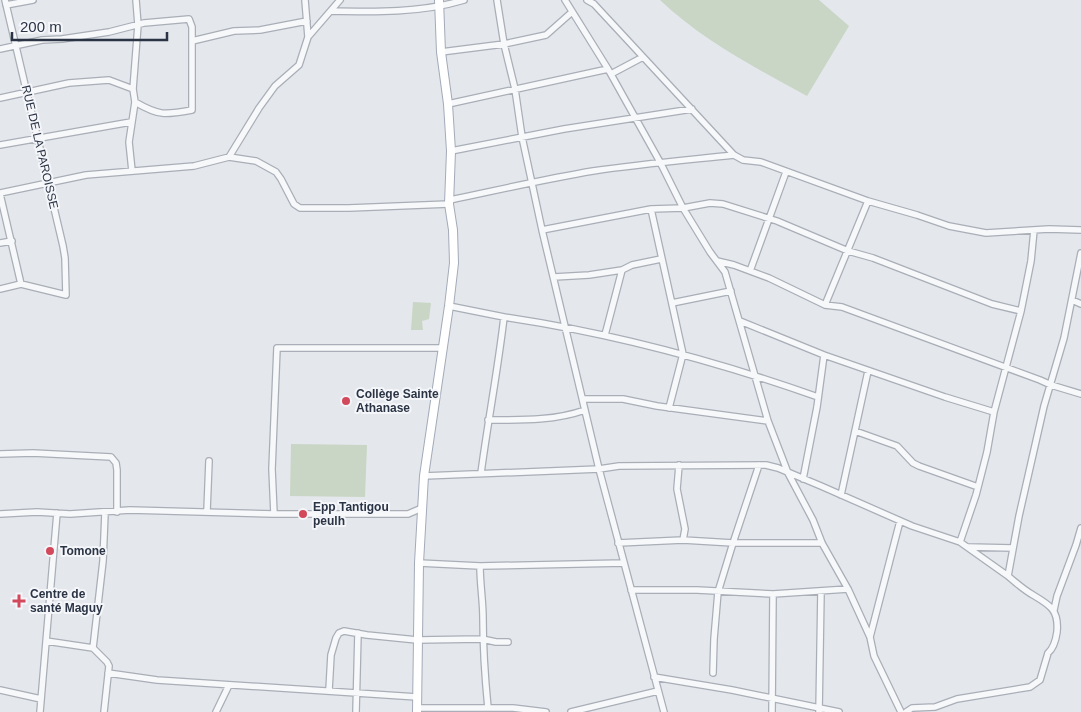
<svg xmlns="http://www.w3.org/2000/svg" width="1081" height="712" viewBox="0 0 1081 712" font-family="Helvetica,sans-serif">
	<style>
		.green { fill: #c9d6c5 }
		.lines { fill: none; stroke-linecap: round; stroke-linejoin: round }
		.minor-casing { stroke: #a9aeb7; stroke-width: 8 }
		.major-casing { stroke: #a3abb8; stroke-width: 10 }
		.minor { stroke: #f7f8fa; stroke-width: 5.5 }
		.major { stroke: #fff; stroke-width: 8 }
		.poi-dot { fill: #d1495b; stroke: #f4f6f9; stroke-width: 2 }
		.labels { text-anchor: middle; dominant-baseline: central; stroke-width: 4; stroke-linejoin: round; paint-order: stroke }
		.street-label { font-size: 12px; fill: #2b3445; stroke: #f4f6f9 }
		.poi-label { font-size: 12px; font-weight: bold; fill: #2b3445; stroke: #f4f6f9; text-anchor: start }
	</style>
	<rect width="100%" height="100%" fill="#e4e7ec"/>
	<path class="green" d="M660,0H819L849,26L807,96C756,68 703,41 660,0Z
		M413,302L431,303L429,319L422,321L423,330H411Z
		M291,444L367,445L365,497L290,496Z"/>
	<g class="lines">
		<defs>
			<path id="minor" d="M305,0L308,37
				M497,0L504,44L515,89L522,137L542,230L599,469L664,712
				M565,0L608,69L660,162L683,208L710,252L725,272L768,421L788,473L813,520L822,543L848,589L870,637L874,656L901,712
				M587,0L594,4L734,155L743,160L761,162L868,201L825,305
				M6,5L33,0
				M331,11C375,12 421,13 464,0
				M192,41L234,31L260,30L307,21
				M0,49L42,40L62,39L109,32L144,23L189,19L192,27V110C165,115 159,116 135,102
				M441,52L504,44L546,35L572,12
				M611,74L643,57
				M0,98L69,83L109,80L133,89
				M448,104L608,69
				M0,145L131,122
				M451,151L564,129L692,109
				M229,157L259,108L275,86L299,65L308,37L340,0
				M132,171L129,142L135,102L133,89L138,25L136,0
				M0,193L86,175L194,166L229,157L256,161L276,172L281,179L294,204L300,208H349L449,204
				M0,194L21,284
				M450,200C498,190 545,179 593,171C640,164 687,160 734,155
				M868,201L917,215L949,226L986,233L1049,229L1081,230
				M651,209L683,354L669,408
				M542,230L651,209L683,208L710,203L723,204L777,221L848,251L873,258L992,304L1021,311
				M0,243L12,241
				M717,261L734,265L769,278L825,305L842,307L1040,380L1051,385L1081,394
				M750,271L786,172
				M554,277L589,275L622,270L632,265L661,259
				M0,289L21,284L66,295L65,258L63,246L5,0
				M1072,300L1081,304
				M672,303L731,291
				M449,306L504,317
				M740,321L824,355L817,407L803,479
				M605,335L622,270
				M824,355L945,397L994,412
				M583,399H623L657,406L768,421
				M488,420C521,420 554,421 585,410
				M855,431L897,446L913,463L919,466L978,487
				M0,454L33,453L111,457L116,463L117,470V512
				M679,465L677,489L685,529L683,540
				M481,473C488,421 498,369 504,317C612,333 716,361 818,397
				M424,476L599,469L619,466L766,465L778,468L821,486L912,526L960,542L1008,576L1019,516L1044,406L1064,338L1081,253
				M841,495L868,371
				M207,511L209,461
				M0,514L37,512L70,514L130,510L274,514H408L422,508
				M274,514L272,469L277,348H443
				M960,542L976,495L987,452L994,412L1021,311L1031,261L1034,230
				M618,543L683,540L733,543H822
				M968,547L1013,548
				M419,563L480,566L624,563
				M480,566C480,584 483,601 483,618C483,648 485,678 488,708
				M631,590H697L773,594L848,589
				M1054,610L1057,596L1076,545L1081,528
				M870,637L900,521
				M46,641L93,648L107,662L109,666L104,712
				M93,648L103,561L105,513
				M108,673L157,680L417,697
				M713,673L714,639L718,592L733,543L759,465
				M654,677L732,690L839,712
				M0,690L41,699
				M329,690L331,655L336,638L339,633L344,631L367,635L417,640L482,639L496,642H508
				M417,708H513L546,712
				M40,712L57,513
				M216,712L229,685
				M356,712L358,633
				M571,712L658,691
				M772,712L773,594
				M819,712L821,591
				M906,712L912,708L935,707L957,699L1030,687L1040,680L1048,653C1054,648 1056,639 1057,632C1059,610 1050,605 1033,595C1024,590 1016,583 1008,576"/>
			<path id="major" d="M417,712L419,563L424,476L449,306L454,263L453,230L449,204L451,151L448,104L441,52L439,0"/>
		</defs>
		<use href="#minor" class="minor-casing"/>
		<use href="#major" class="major-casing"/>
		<use href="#minor" class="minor"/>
		<use href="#major" class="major"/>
	</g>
	<g class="poi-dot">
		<circle cx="346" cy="401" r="5"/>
		<circle cx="303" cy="514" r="5"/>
		<circle cx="50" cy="551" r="5"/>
		<path d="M16.5 593.5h5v5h5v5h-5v5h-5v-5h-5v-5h5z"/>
	</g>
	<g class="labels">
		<g class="street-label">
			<text transform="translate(40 147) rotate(77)">RUE DE LA PAROISSE</text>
		</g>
		<g class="poi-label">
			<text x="356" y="394">Collège Sainte<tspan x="356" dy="14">Athanase</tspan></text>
			<text x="313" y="507">Epp Tantigou<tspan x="313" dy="14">peulh</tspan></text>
			<text x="60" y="551">Tomone</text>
			<text x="30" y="594">Centre de<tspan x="30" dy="14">santé Maguy</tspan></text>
		</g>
	</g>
	<path d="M12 32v8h155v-8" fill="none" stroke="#2b3445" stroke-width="2.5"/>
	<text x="20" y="32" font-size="15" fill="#2b3445" stroke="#f4f6f9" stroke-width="4" paint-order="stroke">200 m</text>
</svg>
